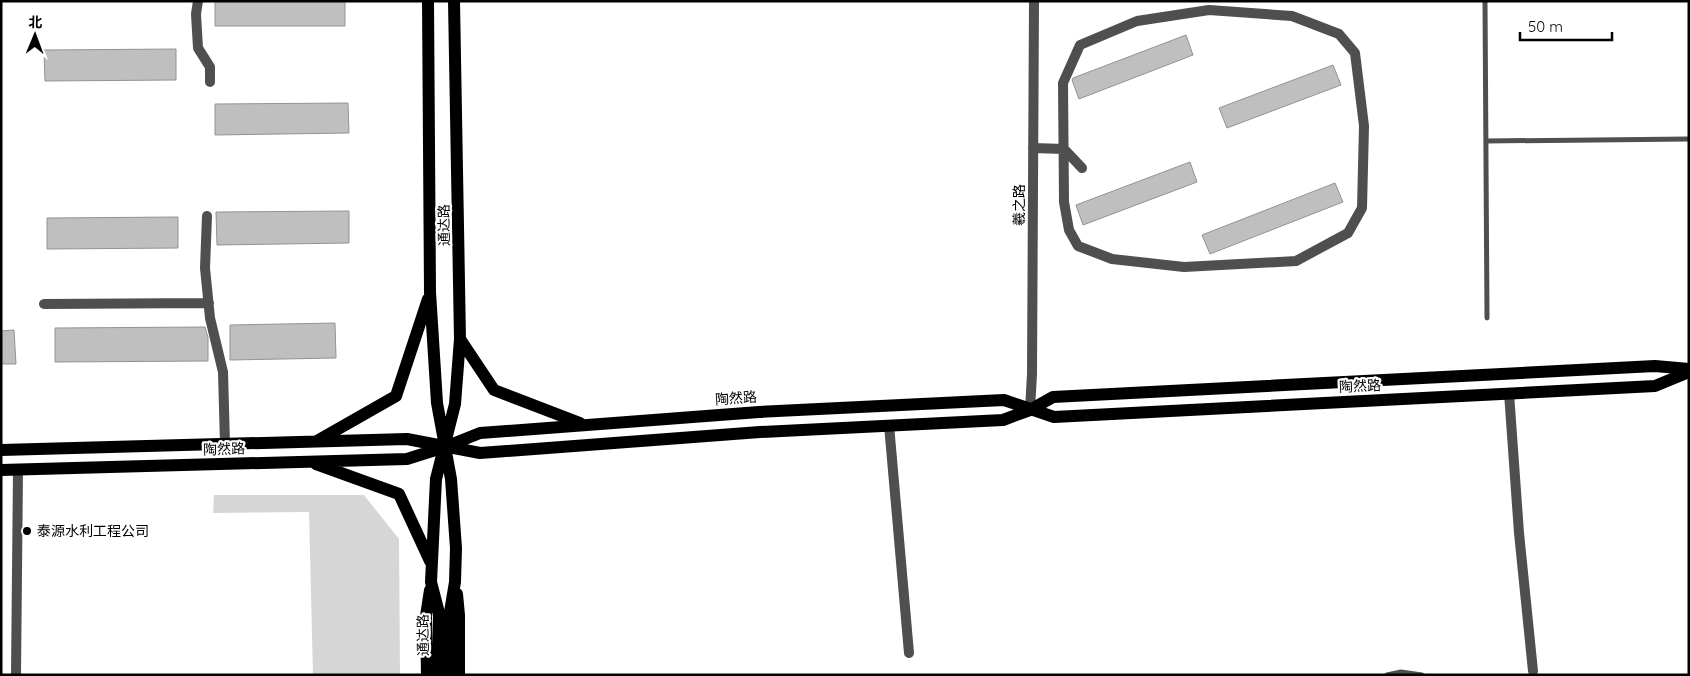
<svg xmlns="http://www.w3.org/2000/svg" width="1690" height="676" viewBox="0 0 1690 676" font-family="Quicksand,'Noto Sans SC',sans-serif">
	<style>
		.green { fill: #d6d6d6 }
		.building { fill: #bfbfbf; stroke: #939393 }
		.lines { fill: none; stroke-linecap: round; stroke-linejoin: round }
		.service { stroke: #4f4f4f; stroke-width: 5 }
		.minor { stroke: #4f4f4f; stroke-width: 10 }
		.primary { stroke: #000; stroke-width: 12 }
		.poi-dot { fill: #000; stroke: #fff; stroke-width: 2 }
		.labels { text-anchor: middle; dominant-baseline: central; stroke-width: 4.5; stroke-linejoin: round; paint-order: stroke }
		.street-label { font-size: 14px; fill: #000; stroke: #fff }
		.poi-label { font-size: 14px; fill: #000; stroke: #fff; text-anchor: start }
	</style>
	<rect width="100%" height="100%" fill="#fff"/>
	<path class="green" d="M214,495H364L399,539L400,675H313L309,512L213,513Z"/>
	<path class="building" d="M215,1H345V26H215Z
		M1186,35L1193,55L1079,99L1072,80L1073,78Z
		M176,49V80L45,81L44,50Z
		M1333,65L1341,85L1227,128L1219,108Z
		M348,103L349,133L215,135V104Z
		M1190,162L1197,182L1083,225L1076,205Z
		M1335,183L1343,202L1210,254L1202,235Z
		M349,211V243L217,245L216,212Z
		M178,217V248L47,249V218Z
		M335,323L336,358L230,360V325Z
		M205,327L208,337V361L55,362V328Z
		M14,330L16,364H1V331Z"/>
	<g class="lines">
		<path class="service" d="M1485,1L1487,318
			M1486,141L1689,139
			M1387,675L1401,672L1422,675"/>
		<path class="minor" d="M198,1L196,14L198,48L210,67V82
			M1209,10L1292,16L1339,34L1355,53L1364,126L1362,208L1348,233L1296,261L1184,267L1112,259L1078,246L1069,230L1064,202L1063,83L1080,45L1137,21Z
			M1033,148L1064,149L1082,168
			M207,216L205,268L210,318L223,372L225,444
			M44,304L209,303
			M1509,393L1519,533L1533,671
			M1030,410L1032,374L1034,1
			M889,425L909,653
			M16,675L18,470"/>
		<path class="primary" d="M428,1L430,292L437,403L451,479L456,548L455,582L450,612V675
			M460,339L494,390L580,423
			M317,441L396,396L428,299
			M1,450L407,439L480,453L760,432L1003,420L1030,410L1053,397L1655,366L1689,369
			M316,464L399,494L430,561
			M1,470L407,459L445,447L480,433L759,412L1004,400L1054,417L1655,386L1689,372
			M457,594L459,615V675
			M427,675L426,616L430,590
			M438,675L439,613L431,582L436,479L455,404L460,339L454,1"/>
	</g>
	<circle class="poi-dot" cx="27" cy="531" r="5"/>
	<g class="labels">
		<g class="street-label">
			<text transform="translate(1019 205) rotate(-90)">羲之路</text>
			<text transform="translate(444 225) rotate(-91)">通达路</text>
			<text transform="translate(1360 386) rotate(-3)">陶然路</text>
			<text transform="translate(736 398) rotate(-4)">陶然路</text>
			<text transform="translate(224 449) rotate(-2)">陶然路</text>
			<text transform="translate(423 635) rotate(-91)">通达路</text>
		</g>
		<g class="poi-label">
			<text x="37" y="531">泰源水利工程公司</text>
		</g>
	</g>
	<rect width="1690" height="676" fill="none" stroke="#000000" stroke-width="5"/>
	<g transform="translate(35 35) rotate(1)" stroke="#ffffff" stroke-width="4" paint-order="stroke">
	<path d="M0-4L9 19L0 12L-9 19Z" fill="#000000"/>
	<text y="-8" font-size="14" font-weight="bold" text-anchor="middle" fill="#000000">北</text>
	</g>
	<path d="M1520 32v8h92v-8" fill="none" stroke="#000000" stroke-width="2.5"/>
	<text x="1528" y="32" font-size="15" fill="#000000" stroke="#ffffff" stroke-width="4" paint-order="stroke">50 m</text>
</svg>
